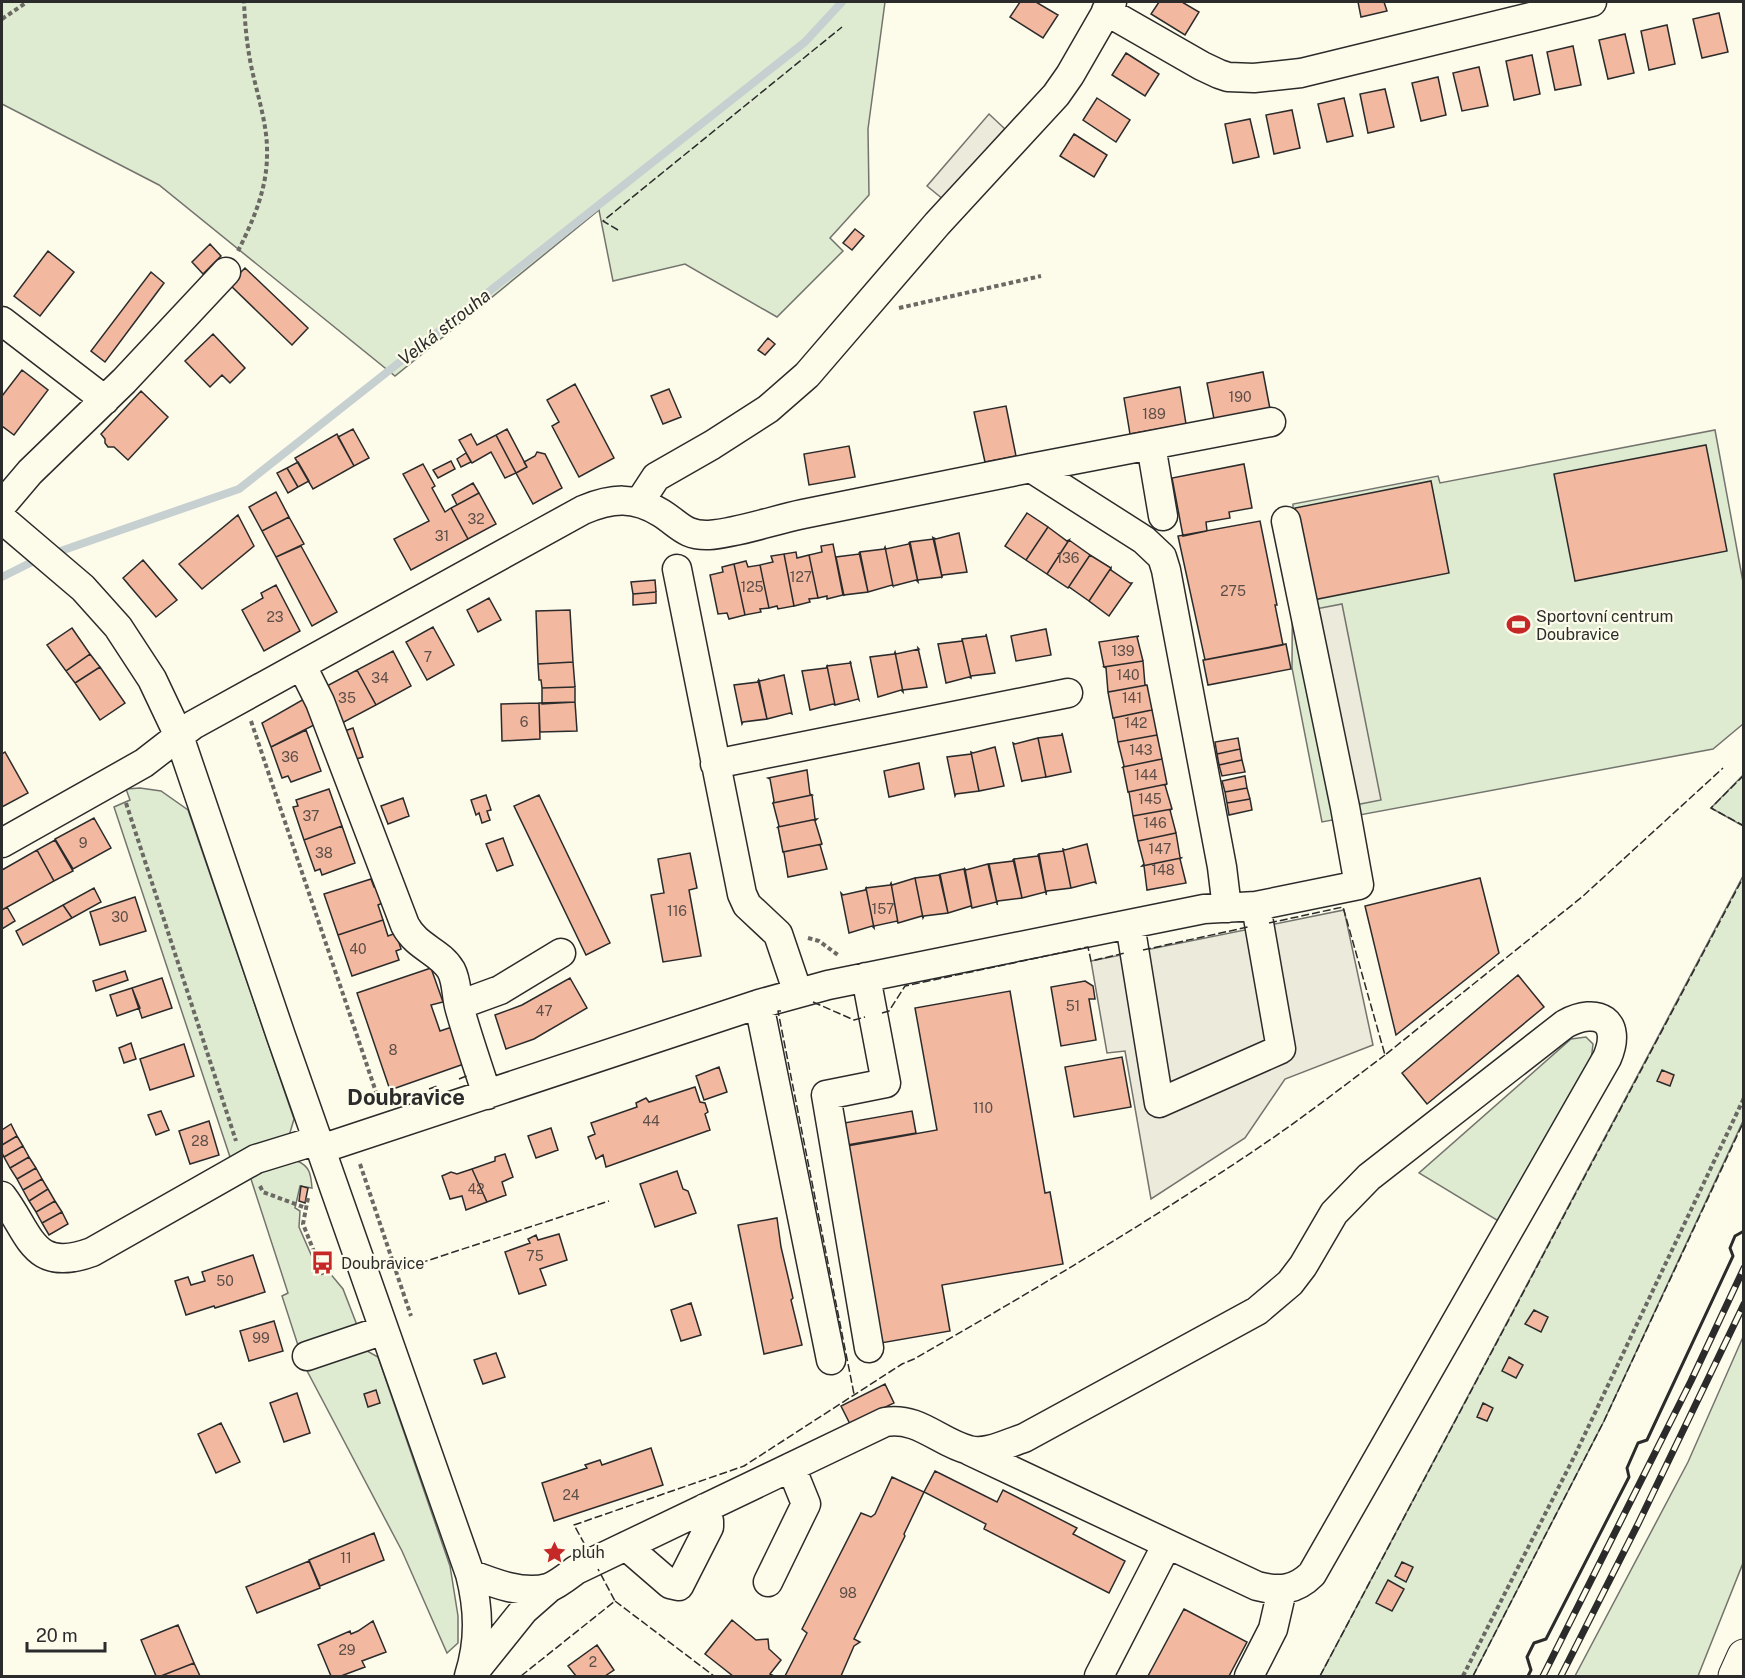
<svg xmlns="http://www.w3.org/2000/svg" width="1745" height="1678" viewBox="0 0 1745 1678" font-family="'Public Sans',sans-serif">
	<style>
		.green { fill: #deebd1; stroke: #74746e; stroke-width: 1.5 }
		.parking { fill: #eceadb; stroke: #74746e; stroke-width: 1.5 }
		.lines { fill: none; stroke-linecap: round; stroke-linejoin: round }
		.stream { stroke: #c7d0d0; stroke-width: 8 }
		.building { fill: #f2b8a0; stroke: #2b2b2b; stroke-width: 1.5 }
		.minor-casing { stroke: #2b2b2b; stroke-width: 31 }
		.highway-casing { stroke: #2b2b2b; stroke-width: 35 }
		.path { stroke: #6a6964; stroke-width: 4; stroke-dasharray: 4.5 3; stroke-linecap: butt }
		.minor { stroke: #fdfbea; stroke-width: 28 }
		.highway { stroke: #fdfbea; stroke-width: 33 }
		.rail-casing { stroke: #2b2b2b; stroke-width: 7 }
		.rail { stroke: #fdfbea; stroke-width: 4.5; stroke-dasharray: 14; stroke-linecap: butt }
		.fence { stroke: #2b2b2b; stroke-width: 1.5; stroke-dasharray: 8 3; stroke-linecap: butt }
		.wall { stroke: #2b2b2b; stroke-width: 3 }
		.labels { text-anchor: middle; dominant-baseline: central; stroke-width: 4.5; stroke-linejoin: round; paint-order: stroke }
		.number-label { font-size: 14px; fill: #5d4e48 }
		.poi-label { font-size: 16px; fill: #2b2b2b; stroke: #fdfbea; text-anchor: start }
		.water-label { font-size: 18px; font-style: italic; fill: #2b2b2b; stroke: #fdfbea }
		.district-label { font-size: 22px; font-weight: bold; fill: #2b2b2b; stroke: #fdfbea }
	</style>
	<rect width="100%" height="100%" fill="#fdfbea"/>
	<path class="green" d="M2,2H885L868,129L869,195L830,238L843,251L777,317L685,264L613,281L599,210L395,376L159,185L2,104Z
		M1715,430L1743,582V724L1713,749L1322,822L1292,668L1293,504L1438,476L1440,483Z
		M1743,775V826L1711,808Z
		M140,788L161,791L188,810L294,1119L289,1136L231,1160L114,807L130,800L126,789Z
		M1743,876V1121L1604,1421L1473,1676H1320Z
		M1586,1037L1593,1044L1591,1061L1505,1225L1419,1173L1571,1039Z
		M297,1161C310,1166 311,1175 312,1188L300,1186L295,1208L300,1211L299,1227L320,1275L329,1272L343,1289L367,1351L378,1357L450,1566L458,1616V1643L447,1653L402,1551L305,1367L282,1296L288,1293L250,1176Z
		M1743,1337V1563L1698,1676H1575L1688,1462Z"/>
	<path class="parking" d="M989,114L1005,129L944,200L927,186Z
		M1342,604L1381,800L1345,807L1305,611Z
		M1344,910L1373,1045L1285,1079L1245,1138L1151,1199L1125,1051L1107,1053L1091,961Z"/>
	<g class="lines">
		<path class="stream" d="M52,554L239,489L805,42L842,2
			M2,577L38,559"/>
	</g>
	<path class="building" d="M1020,2H1036L1058,15L1043,38L1010,17Z
		M1159,2H1182L1199,12L1185,35L1151,14Z
		M1358,2H1384L1387,11L1361,17Z
		M1719,13L1728,52L1702,58L1693,19Z
		M1667,25L1675,64L1649,70L1641,31Z
		M1625,34L1634,73L1608,79L1599,40Z
		M1573,46L1581,85L1555,90L1547,52Z
		M1126,53L1159,74L1145,96L1112,75Z
		M1532,55L1540,94L1514,100L1506,61Z
		M1479,67L1488,106L1462,111L1453,73Z
		M1438,77L1446,115L1421,121L1412,83Z
		M1385,89L1394,127L1368,133L1360,94Z
		M1097,98L1130,120L1116,142L1083,120Z
		M1344,98L1353,136L1327,142L1318,104Z
		M1292,110L1300,148L1274,154L1266,115Z
		M1250,119L1259,157L1233,163L1225,124Z
		M1074,134L1107,155L1094,177L1060,156Z
		M855,229L864,236L852,250L843,243Z
		M210,244L221,256L203,274L192,262Z
		M48,251L74,272L40,316L14,296Z
		M245,268L308,328L292,345L229,284Z
		M151,272L164,283L105,362L91,351Z
		M213,334L245,368L230,383L222,375L210,387L185,361Z
		M768,338L775,344L765,355L758,350Z
		M22,370L48,390L14,435L2,426V396Z
		M1263,372L1270,409L1214,419L1207,383Z
		M575,384L614,458L579,477L552,426L559,422L547,400Z
		M1180,387L1186,424L1130,434L1124,398Z
		M669,389L681,417L663,424L651,396Z
		M141,391L168,417L128,460L114,447H108L105,443V439L101,434Z
		M1006,406L1016,456L985,462L974,412Z
		M353,429L369,458L354,466L338,437Z
		M507,429L527,467L516,473L496,435Z
		M337,434L354,466L313,489L295,458Z
		M471,434L477,445L496,435L516,473L505,478L491,452L472,463L459,440Z
		M1706,445L1727,551L1575,581L1554,474Z
		M849,446L855,477L809,485L804,454Z
		M537,452L545,454L562,488L533,504L516,473L527,467L524,462L535,456Z
		M466,453L471,462L461,467L457,459Z
		M451,461L455,469L438,478L433,470Z
		M298,462L309,481L298,487L287,468Z
		M423,464L435,486L432,488L445,512L451,508L468,539L411,570L394,539L429,521L403,474Z
		M1244,464L1252,508L1229,512L1230,518L1206,522L1207,531L1183,536L1172,478Z
		M287,468L298,487L288,493L277,473Z
		M1431,481L1449,573L1313,600L1295,508Z
		M473,483L479,493L457,505L452,495Z
		M276,492L289,517L262,531L249,507Z
		M479,493L496,524L468,539L451,508Z
		M1027,513L1048,527L1026,560L1005,546Z
		M238,515L254,546L202,589L179,564Z
		M289,517L304,544L276,557L262,531Z
		M1260,521L1277,605H1275L1283,645L1205,660L1178,536Z
		M1048,527L1067,541L1069,540L1047,574L1026,560Z
		M959,533L967,572L943,575L942,577L934,538L936,539Z
		M933,538L942,577L918,580V582L910,542L934,539Z
		M1069,540L1090,555L1068,588L1047,574Z
		M909,542L918,582L916,580L893,586L885,547L886,549L909,544Z
		M833,544L843,595L827,599V596L818,598L809,555L822,552L821,546Z
		M301,546L337,612L312,626L276,557Z
		M885,547L893,586L892,585L868,592L860,552L884,549Z
		M796,552L797,558L809,555L818,598L809,599L810,602L794,606L784,554Z
		M859,552L868,592L844,595V596L836,557L860,554Z
		M784,554L794,606L778,609L777,606L769,608L760,565L773,562L771,556Z
		M1090,555L1111,568L1089,601L1069,587L1068,588Z
		M143,560L177,600L156,617L123,578Z
		M746,561L748,567L760,565L769,608L760,609L761,612L745,615L734,564Z
		M734,564L745,615L729,619L727,613L718,614L710,575L723,572L722,567Z
		M1111,568V570L1130,583H1132L1109,616L1089,601Z
		M655,580L656,592L633,594L631,582Z
		M276,585L300,631L264,651L242,610L263,598L261,593Z
		M656,592V603L633,605V594Z
		M489,598L501,620L478,632L467,610Z
		M570,610L573,662L538,664L536,611Z
		M433,627L454,665L427,680L406,642Z
		M72,628L90,654L66,671L47,645Z
		M1046,629L1051,655L1016,661L1011,636Z
		M986,634L995,673L971,676V678L962,639L986,636Z
		M1139,636L1137,637L1143,661L1104,667L1099,642Z
		M962,639L971,678L969,677L946,683L938,644L962,641Z
		M1286,644L1291,669L1208,685L1203,660Z
		M918,648L927,687L903,690V692L895,652L896,654L919,649Z
		M393,651L411,686L376,705L357,670Z
		M895,652L903,692L901,690L878,697L870,657L894,654Z
		M90,654L100,667L75,683L66,671Z
		M850,661L859,700L858,699L835,705L827,666L851,663Z
		M1143,661L1145,685H1147L1108,692L1106,668L1104,667Z
		M573,662L575,687L542,688L541,680H539L538,664Z
		M827,666L835,705L833,704L810,710L802,671L826,668Z
		M100,667L125,703L100,720L75,683Z
		M357,670L376,705L342,723L323,688Z
		M784,675L792,714L790,713L767,719L759,680L760,681Z
		M758,680L767,719L743,722L742,724L734,685L758,682Z
		M1147,685L1152,710L1113,718L1108,692Z
		M575,687V702L542,704V688Z
		M304,699L318,723L271,747L262,723Z
		M575,702L577,731L540,732L539,703Z
		M539,703L540,739L502,741L501,704Z
		M1152,710L1157,735L1118,742L1114,718H1113Z
		M353,728L363,757L350,761L339,733Z
		M306,730L321,771L291,782L288,776L282,778L271,747Z
		M1062,733L1071,772L1046,777L1038,738L1062,735Z
		M1157,735L1162,759L1123,767L1124,766L1118,742Z
		M1038,738L1046,777L1022,781V782L1013,743L1015,744Z
		M1238,738L1240,749L1217,754L1215,742Z
		M995,747L1004,786L979,791L971,752L973,753Z
		M1240,749L1242,760L1219,765L1217,754Z
		M5,752L28,793L2,807V754Z
		M971,752L979,791L956,794L955,796L947,757L971,754Z
		M1162,759L1167,784L1128,792L1123,767Z
		M1242,760L1245,772L1222,776L1219,765Z
		M919,763L924,789L889,797L884,771Z
		M807,770L810,794L812,795L773,803L774,801L770,779L768,778Z
		M1245,776L1247,788L1225,792L1222,781Z
		M1167,784L1165,785L1172,809L1133,816L1129,792H1128Z
		M1247,788L1250,799L1227,803L1225,792Z
		M329,789L342,826L304,840L293,807L298,806L296,800Z
		M486,795L491,810L487,811L490,820L482,823L479,813L476,815L471,800Z
		M539,795L610,943L586,955L514,806Z
		M812,795L815,819H817L778,827L779,826L773,803Z
		M403,798L409,816L388,824L381,806Z
		M1250,799L1252,810L1229,815L1227,803Z
		M1172,809L1170,810L1176,833L1138,841L1133,816Z
		M94,818L111,848L73,869L55,839Z
		M817,819L815,821L822,844L783,852L778,827Z
		M342,826L355,863L322,875L320,869L315,871L304,840Z
		M1176,833L1180,857L1181,858L1142,866L1144,864L1138,841Z
		M503,838L513,865L497,871L486,844Z
		M55,840L73,871L54,881L37,850Z
		M822,844L820,845L827,869L788,877L784,853L783,852Z
		M1087,844L1096,883L1094,882L1071,888L1063,849L1065,850Z
		M1063,849L1071,888L1047,891L1046,893L1039,854L1063,851Z
		M37,850L54,881L2,910V870Z
		M690,853L697,888L689,890L701,956L663,962L651,895L664,893L658,859Z
		M1038,854L1046,893L1045,892L1022,898L1014,859L1038,856Z
		M1181,858L1180,859L1186,883L1147,890L1144,866H1142Z
		M1013,859L1022,898L998,901L997,903L989,864L1013,861Z
		M988,864L997,903L996,902L972,908L965,869L966,870Z
		M964,869L972,908L971,906L948,913L940,874Z
		M939,874L948,913L924,916L923,918L915,878L939,875Z
		M915,878L923,918L922,916L898,923L891,883L892,885Z
		M1480,878L1499,953L1396,1035L1365,906Z
		M371,879L374,887L379,886L385,902L378,905L383,920L338,935L324,894Z
		M891,883L898,923L897,921L874,926V928L866,888L890,885Z
		M94,888L101,902L72,918L63,905Z
		M866,888L874,928L872,926L849,933L841,893L843,895L865,890Z
		M135,897L146,931L100,945L90,912Z
		M63,905L72,918L23,945L16,931Z
		M7,907L15,921L2,929V910Z
		M383,920L388,936L396,933L401,949L396,951L399,960L352,976L338,935Z
		M431,968L443,1002L431,1005L440,1031L452,1027L464,1064L390,1090L357,993Z
		M125,971L128,980L96,991L93,981Z
		M1518,975L1544,1007L1427,1104L1402,1073Z
		M162,978L172,1008L142,1018L132,988Z
		M570,978L587,1008L534,1039L506,1049L495,1015L522,1005Z
		M1085,981L1093,986L1095,999H1089L1096,1040L1061,1046L1051,987Z
		M132,988L140,1008L117,1016L110,995Z
		M1010,991L1045,1193L1050,1192L1063,1264L942,1285L950,1331L881,1343L847,1146L937,1130L915,1008Z
		M131,1043L136,1059L124,1063L119,1048Z
		M184,1044L194,1076L150,1090L140,1059Z
		M1122,1057L1131,1107L1074,1117L1065,1067Z
		M719,1067L727,1092L704,1100L696,1076Z
		M1662,1070L1674,1075L1670,1086L1657,1081Z
		M695,1087L700,1102L705,1103L708,1112L705,1114L710,1130L606,1167L603,1155L596,1159L588,1137L595,1134L591,1123L637,1107L636,1103L646,1098L649,1102Z
		M161,1111L169,1130L156,1135L148,1115Z
		M912,1111L916,1133L847,1145L844,1123Z
		M209,1121L219,1155L190,1164L179,1131Z
		M11,1124L17,1136L2,1145V1130Z
		M551,1128L558,1150L536,1158L528,1136Z
		M17,1136L23,1146L4,1157L2,1153V1145Z
		M23,1146L29,1157L10,1168L4,1157Z
		M505,1154L513,1177L502,1182L506,1195L487,1202L472,1169L495,1161V1157Z
		M29,1157L36,1168L17,1179L10,1168Z
		M36,1168L42,1179L23,1190L17,1179Z
		M472,1169L487,1202L466,1210L462,1196L450,1199L442,1176L451,1172L457,1174Z
		M677,1171L683,1189L688,1191L696,1213L655,1227L640,1184Z
		M42,1179L48,1189L29,1201L23,1190Z
		M301,1186L308,1188L305,1203L299,1201Z
		M48,1189L55,1201L36,1212L29,1201Z
		M55,1201L62,1212L42,1223L36,1212Z
		M62,1212L68,1224L49,1235L42,1223Z
		M777,1218L781,1247L793,1298L791,1300L802,1345L764,1354L738,1225Z
		M559,1234L567,1260L540,1269L546,1285L519,1294L505,1252L530,1243L528,1239L536,1235L538,1240Z
		M253,1255L265,1292L215,1308L214,1306L186,1315L175,1281L188,1277L191,1285L205,1281L202,1272Z
		M691,1303L701,1335L681,1341L671,1310Z
		M1534,1310L1548,1317L1541,1332L1525,1324Z
		M274,1321L283,1351L249,1361L240,1331Z
		M496,1353L505,1377L483,1384L474,1360Z
		M1509,1357L1523,1365L1516,1378L1502,1371Z
		M885,1384L894,1403L850,1424L841,1406Z
		M376,1390L380,1403L368,1407L364,1394Z
		M297,1393L310,1433L284,1442L270,1403Z
		M1483,1403L1493,1408L1487,1421L1477,1417Z
		M221,1423L240,1462L216,1473L198,1434Z
		M651,1448L663,1485L554,1521L542,1483L587,1468L585,1465L600,1460L602,1465Z
		M935,1471L997,1502L1003,1490L1077,1528L1073,1534L1125,1561L1109,1593L984,1529L986,1524L924,1492Z
		M892,1477L924,1492L904,1534L905,1536L854,1639L860,1642L854,1646L841,1676H785L807,1633L802,1629L861,1513L871,1517L875,1514Z
		M374,1533L384,1560L320,1586L309,1560Z
		M309,1561L320,1588L257,1613L246,1587Z
		M1402,1562L1413,1567L1406,1582L1395,1576Z
		M1388,1580L1404,1589L1392,1611L1376,1603Z
		M1184,1609L1247,1642L1229,1676H1148Z
		M732,1620L756,1640L768,1639L769,1649L781,1660L770,1674L774,1676H733L705,1654Z
		M373,1621L386,1652L362,1661L365,1667L341,1676H331L318,1645L350,1631L351,1634L358,1631Z
		M178,1625L194,1663L161,1676H156L141,1640Z
		M597,1645L614,1670L605,1676H576L568,1666Z
		M194,1663L200,1676H161Z"/>
	<g class="lines">
		<defs>
			<path id="minor" d="M1106,11L1202,66L1219,74L1228,77L1254,78L1301,73L1592,2
				M2,321L105,400
				M1151,445L1163,516
				M1031,468L1271,422
				M639,503L656,477L712,445L768,409L807,375L937,224L1056,95L1070,75L1112,2
				M2,505L30,472L124,381L226,272
				M2,519L83,588L118,627L152,679L179,736L281,1036L470,1574C479,1609 480,1641 469,1676
				M677,569L742,894L747,905L778,934L798,993
				M302,666L320,702L405,925C417,948 440,951 451,970C457,981 456,994 459,1006C467,1036 478,1066 487,1095
				M715,764L1068,693
				M2,843L144,763L193,725L583,510C612,498 634,496 661,513C680,525 685,536 709,535C738,533 774,520 803,514C879,498 955,483 1031,468L1144,540L1162,557L1166,570L1222,867L1227,908
				M1130,924L1159,1103L1281,1049L1256,906
				M866,977L886,1083L826,1095L869,1348
				M759,1004L831,1360
				M459,1005L500,990L561,953
				M321,1149L759,1004L828,985L1204,909L1256,906L1359,885L1345,807L1286,521
				M2,1196C31,1234 32,1274 92,1252L256,1159L318,1140
				M307,1356L384,1330
				M626,1546L670,1584L679,1586L709,1527V1521L705,1508
				M470,1574C493,1583 523,1595 548,1588C557,1585 568,1576 576,1570L885,1422C918,1416 940,1443 969,1450C986,1455 1008,1443 1024,1438L1257,1311L1290,1283L1303,1266L1334,1213L1369,1177L1565,1024C1598,1006 1623,1021 1607,1058L1312,1574C1296,1590 1280,1592 1257,1586L970,1451
				M768,1582L806,1504L791,1467
				M475,1671L524,1610L549,1588
				M1099,1676L1167,1544
				M1249,1676L1273,1629L1282,1590"/>
			<path id="highway" d="M1735,1676L1744,1656"/>
		</defs>
		<use href="#minor" class="minor-casing"/>
		<use href="#highway" class="highway-casing"/>
		<path class="path" d="M2,19L27,2
			M238,251C253,221 267,189 267,155C268,127 258,97 252,70C247,47 245,25 244,2
			M899,308L1041,276
			M251,721L379,1101
			M126,803L236,1141
			M808,938L819,941L838,955
			M360,1164L411,1316
			M260,1186L263,1192L306,1208
			M308,1198L303,1224L321,1269
			M1463,1676L1575,1455L1744,1098"/>
		<use href="#minor" class="minor"/>
		<use href="#highway" class="highway"/>
		<defs>
			<path id="rail" d="M1543,1676L1691,1381L1744,1268
				M1561,1676L1639,1522L1744,1304"/>
		</defs>
		<use href="#rail" class="rail-casing"/>
		<use href="#rail" class="rail"/>
		<path class="fence" d="M618,230L603,221L842,27
			M1744,775L1711,808L1744,826
			M1269,923L1343,907L1385,1055L1582,897L1723,768
			M1143,950L1248,927
			M813,1002L854,1020L865,1017
			M781,1011H778L854,1394
			M882,1013L889,1011L905,986L1088,947L1091,961L1125,953
			M459,1079L469,1075
			M429,1089L437,1086
			M399,1270L609,1201
			M590,1554L574,1525L744,1466L902,1364L914,1359C1033,1291 1150,1221 1264,1144C1305,1116 1345,1085 1385,1055
			M615,1601L714,1676
			M521,1676L615,1601L598,1569
			M1320,1676L1744,876
			M1473,1676L1604,1421L1744,1121"/>
		<path class="wall" d="M1528,1676L1531,1670L1527,1657L1534,1643L1546,1639L1629,1477L1627,1468L1638,1443L1647,1440L1733,1256L1730,1248L1735,1236L1744,1231"/>
	</g>
	<defs>
		<symbol id="stadium-bare" viewBox="-9 -9 18 18"><path d="M0-5a6.5 5 0 1 0 0 10a6.5 5 0 1 0 0-10ZM-3.5-1.8h7v3.6h-7Z" fill="#c62828" stroke="#fdfbea" stroke-width="2.5" paint-order="stroke"/></symbol>
		<symbol id="bus-bare" viewBox="-9 -9 18 18"><path d="M-5-6H5V4H4V6H2V4H-2V6H-4V4H-5ZM-3.5-4V0h7V-4ZM-3.5 1.2v1.5H-2V1.2ZM2 1.2v1.5H3.5V1.2Z" fill="#c62828" stroke="#fdfbea" stroke-width="2.5" paint-order="stroke"/></symbol>
		<symbol id="sight-bare" viewBox="-9 -9 18 18"><path d="M0-6L1.8-2.2L6-1.7L2.9 1.2L3.7 5.4L0 3.3L-3.7 5.4L-2.9 1.2L-6-1.7L-1.8-2.2Z" fill="#c62828" stroke="#fdfbea" stroke-width="2.5" paint-order="stroke"/></symbol>
	</defs>
	<g fill-rule="evenodd">
		<use href="#stadium-bare" x="1502" y="608" width="33" height="33"/>
		<use href="#bus-bare" x="306" y="1246" width="33" height="33"/>
		<use href="#sight-bare" x="538" y="1536" width="33" height="33"/>
	</g>
	<g class="labels">
		<g class="number-label">
			<text x="1240" y="397">190</text>
			<text x="1154" y="414">189</text>
			<text x="476" y="519">32</text>
			<text x="442" y="536">31</text>
			<text x="1068" y="558">136</text>
			<text x="801" y="577">127</text>
			<text x="752" y="587">125</text>
			<text x="1233" y="591">275</text>
			<text x="275" y="617">23</text>
			<text x="1123" y="651">139</text>
			<text x="428" y="657">7</text>
			<text x="1128" y="675">140</text>
			<text x="380" y="678">34</text>
			<text x="347" y="698">35</text>
			<text x="1132" y="698">141</text>
			<text x="524" y="722">6</text>
			<text x="1136" y="723">142</text>
			<text x="1141" y="750">143</text>
			<text x="290" y="757">36</text>
			<text x="1146" y="775">144</text>
			<text x="1150" y="799">145</text>
			<text x="311" y="816">37</text>
			<text x="1155" y="823">146</text>
			<text x="83" y="843">9</text>
			<text x="1160" y="849">147</text>
			<text x="324" y="853">38</text>
			<text x="1163" y="870">148</text>
			<text x="883" y="909">157</text>
			<text x="677" y="911">116</text>
			<text x="120" y="917">30</text>
			<text x="358" y="949">40</text>
			<text x="1073" y="1006">51</text>
			<text x="544" y="1011">47</text>
			<text x="393" y="1050">8</text>
			<text x="983" y="1108">110</text>
			<text x="651" y="1121">44</text>
			<text x="200" y="1141">28</text>
			<text x="476" y="1189">42</text>
			<text x="535" y="1256">75</text>
			<text x="225" y="1281">50</text>
			<text x="261" y="1338">99</text>
			<text x="571" y="1495">24</text>
			<text x="346" y="1558">11</text>
			<text x="848" y="1593">98</text>
			<text x="347" y="1650">29</text>
			<text x="593" y="1662">2</text>
		</g>
		<g class="poi-label">
			<text x="1536" y="616">Sportovní centrum<tspan x="1536" dy="18">Doubravice</tspan></text>
			<text x="341" y="1263">Doubravice</text>
			<text x="572" y="1552">pluh</text>
		</g>
		<g class="water-label">
			<text transform="translate(444 327) rotate(-38)">Velká strouha</text>
		</g>
		<g class="district-label">
			<text x="406" y="1097">Doubravice</text>
		</g>
	</g>
	<rect width="1745" height="1678" fill="none" stroke="#2b2b2b" stroke-width="6"/>
	<path d="M27 1642v9h78v-9" fill="none" stroke="#2b2b2b" stroke-width="3"/>
	<text x="36" y="1642" font-size="18" fill="#2b2b2b" stroke="#fdfbea" stroke-width="4.5" paint-order="stroke">20 m</text>
</svg>
